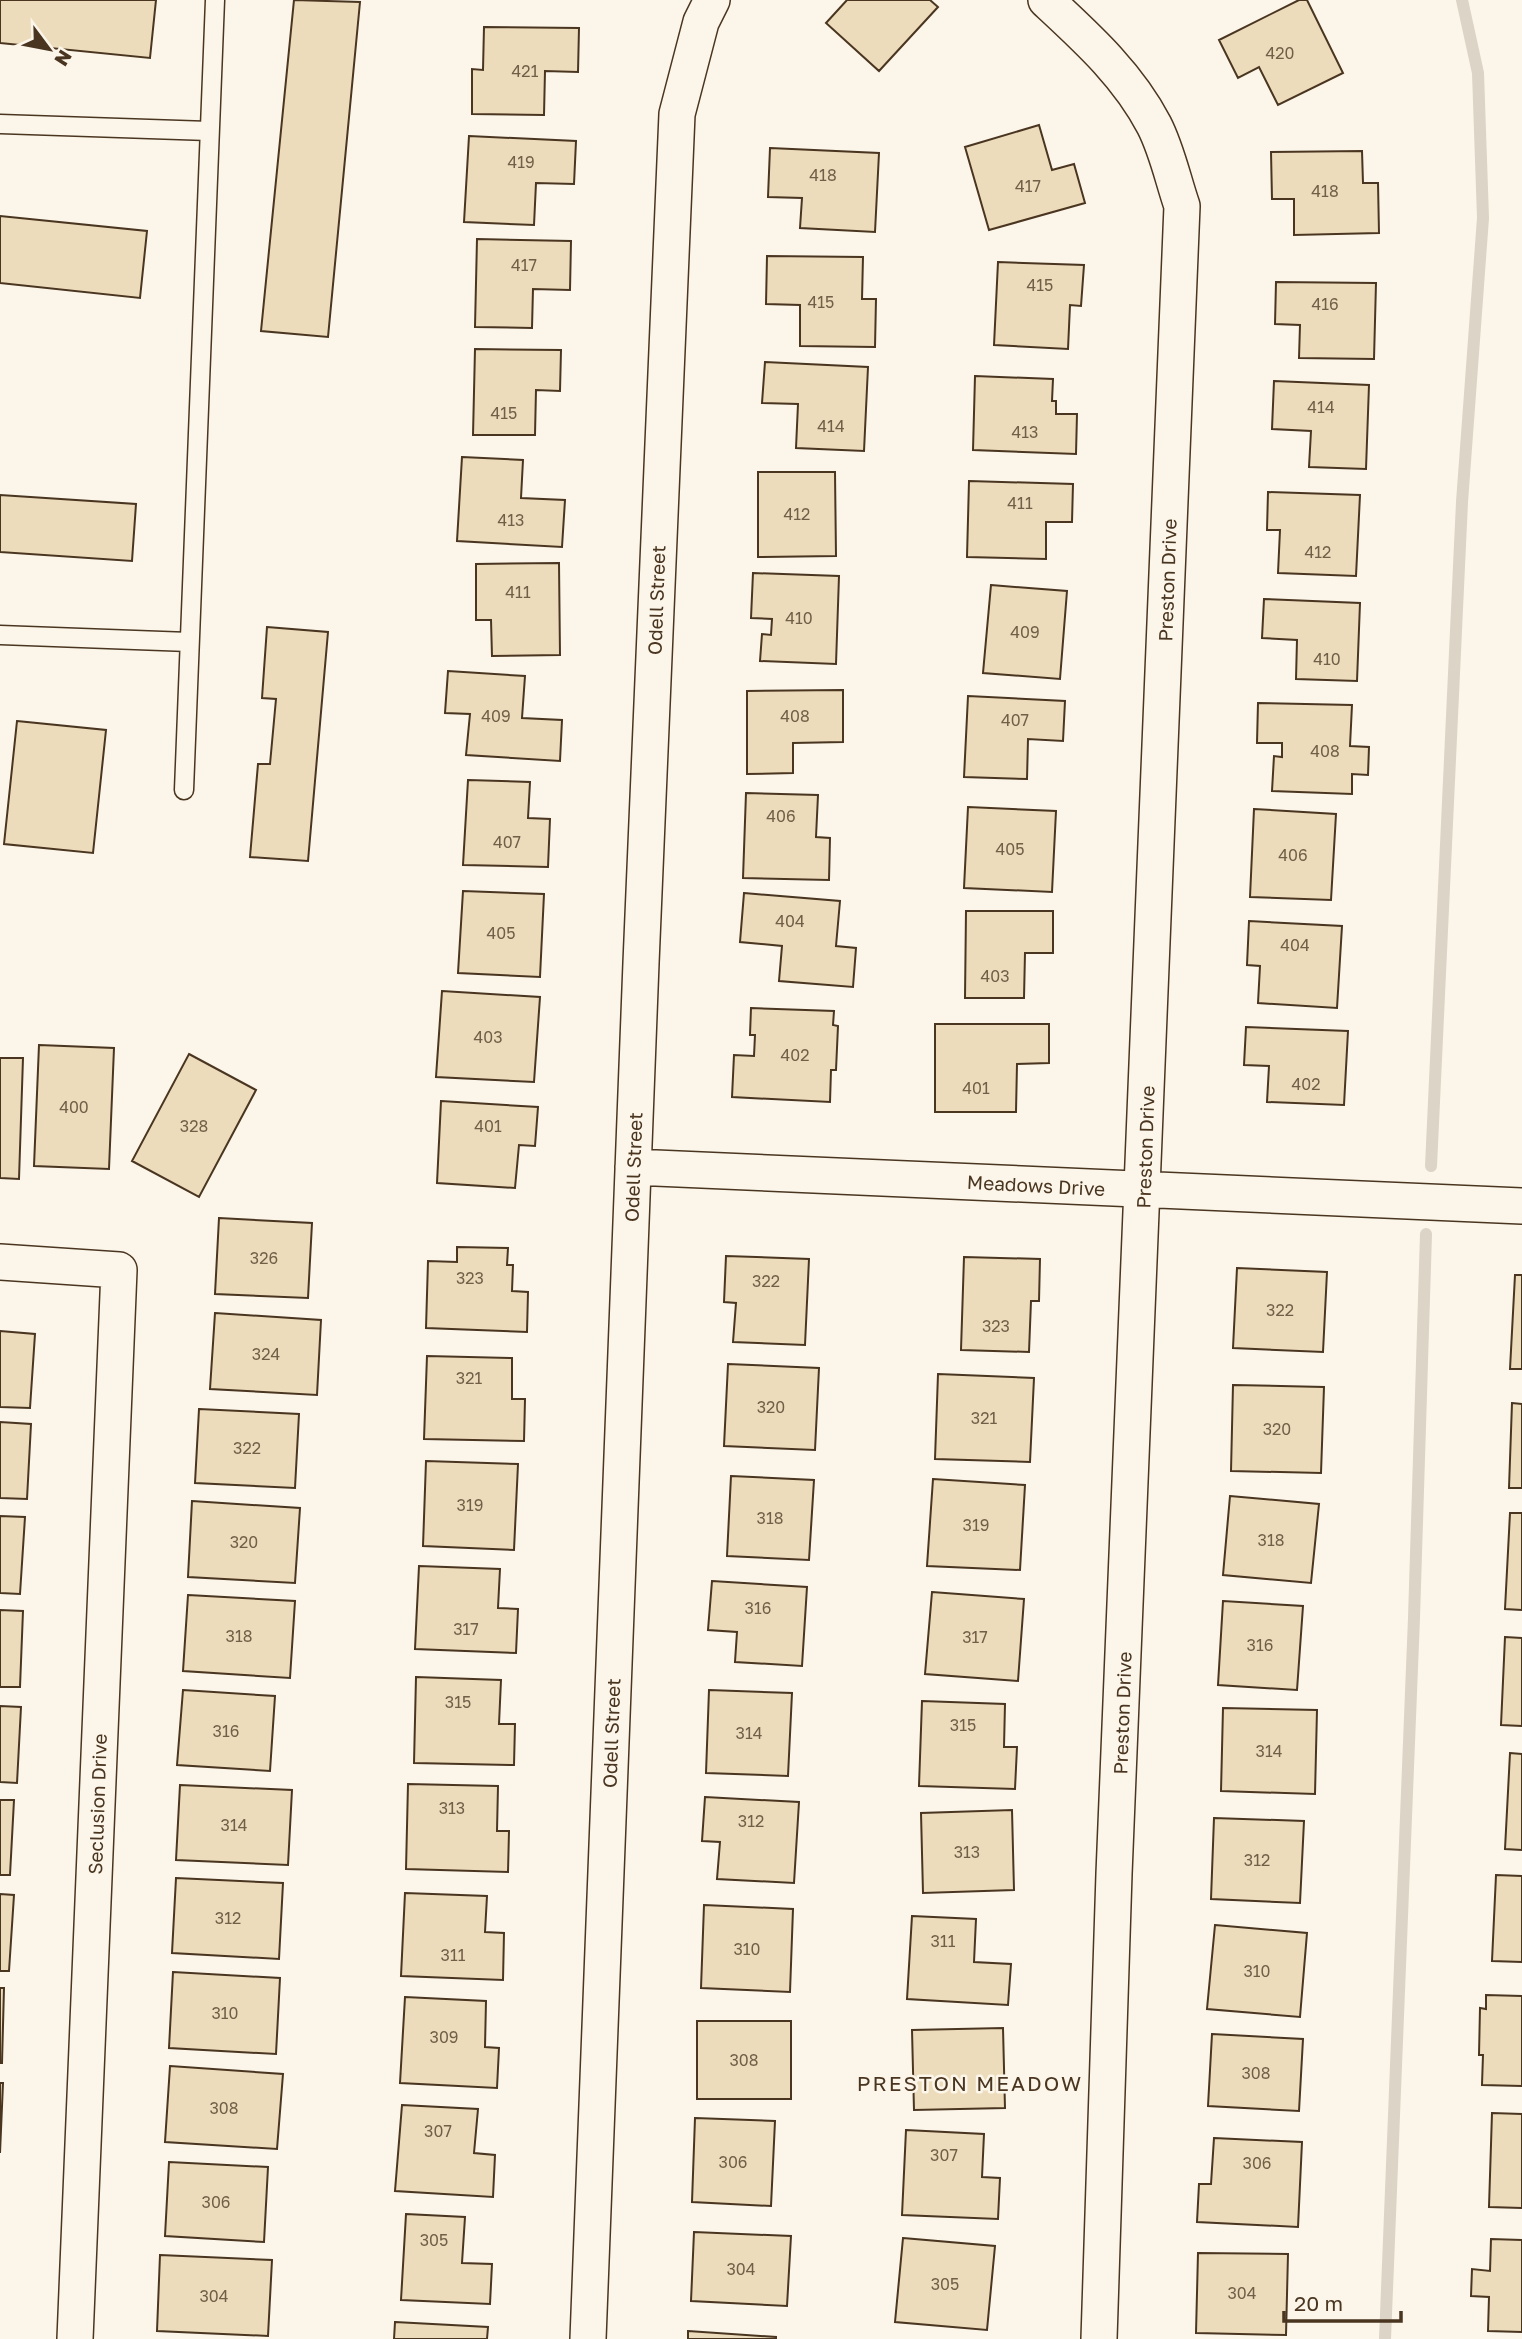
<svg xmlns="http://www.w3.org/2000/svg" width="1522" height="2339" viewBox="0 0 1522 2339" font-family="'Golos Text',sans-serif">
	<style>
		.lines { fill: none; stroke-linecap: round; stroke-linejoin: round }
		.stream { stroke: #dcd4c6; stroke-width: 12 }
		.building { fill: #ecdcbc; stroke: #4a3520; stroke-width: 2 }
		.lane-casing { stroke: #4a3520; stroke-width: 21 }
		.street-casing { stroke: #4a3520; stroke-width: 38 }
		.lane { stroke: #fbf6e9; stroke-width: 18 }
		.street { stroke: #fbf6e9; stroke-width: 35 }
		.labels { text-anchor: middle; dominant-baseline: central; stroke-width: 5; stroke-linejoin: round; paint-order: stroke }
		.number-label { font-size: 16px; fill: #725f47 }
		.street-label { font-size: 19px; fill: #4a3520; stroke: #fbf6e9 }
		.neighbourhood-label { font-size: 21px; letter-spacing: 2px; fill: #4a3520; stroke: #fbf6e9 }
	</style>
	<rect width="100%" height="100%" fill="#fbf6e9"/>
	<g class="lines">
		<path class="stream" d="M1431,1166L1462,502L1483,218L1478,73L1462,0
			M1385,2339L1414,1618L1426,1234"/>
	</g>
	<path class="building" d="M0,0H156L150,58L0,43Z
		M294,0L360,2L328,337L261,331Z
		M847,0H930L938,7L879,71L826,23Z
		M1299,0H1307L1343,73L1278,105L1259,67L1238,78L1219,40Z
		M484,27L579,28L578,72L545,71L544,115L472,114V69L483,70Z
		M1039,125L1052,170L1074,164L1085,203L989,230L965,147Z
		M469,136L576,141L574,184L536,183L534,225L464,222Z
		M770,148L879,153L875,232L800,228L802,198L768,197Z
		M1362,151L1363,183H1378L1379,233L1294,235V199H1272L1271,152Z
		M0,216L147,231L140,298L0,283Z
		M477,239L571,241L570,290L533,289L532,328L475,327Z
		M767,256L863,257L862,299H876L875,347L800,346V305L766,304Z
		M998,262L1084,265L1081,306L1070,305L1068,349L994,345Z
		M1276,282L1376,283L1374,359L1299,358L1300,325L1275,324Z
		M475,349L561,350L560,391L536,390L535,435H473Z
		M765,362L868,367L864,451L796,448L798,404L762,403Z
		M975,376L1053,379L1052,401H1056V414H1077L1076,454L973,450Z
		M1274,381L1369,385L1366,469L1309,467L1311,431L1272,429Z
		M462,457L523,460L521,498L565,500L562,547L457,541Z
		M758,472H835L836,556L758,557Z
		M969,481L1073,484L1072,522H1046V559L967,557Z
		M1268,492L1360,495L1356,576L1278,573L1280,530H1267Z
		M0,495L136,504L132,561L0,552Z
		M559,563L560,655L492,656L491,620H476V564Z
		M753,573L839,576L836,664L760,661L762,634L771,635L772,619L751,618Z
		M991,585L1067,591L1060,679L983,673Z
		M1264,599L1360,603L1357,681L1296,679L1297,640L1262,638Z
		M267,627L328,632L308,861L250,857L258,764H270L276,699L262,698Z
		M448,671L525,676L522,718L562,720L560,761L466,755L470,714L445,713Z
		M843,690V742L793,743V773L747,774V691Z
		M968,696L1065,701L1063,741L1028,739L1027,779L964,777Z
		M1258,703L1352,705L1350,746L1369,747L1368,775L1352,774V794L1272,791L1274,756L1282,757V743H1257Z
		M17,721L106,730L93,853L4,844Z
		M468,780L530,782L528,818L550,819L548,867L463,865Z
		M746,793L818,795L816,837L830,838L829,880L743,878Z
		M968,807L1056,811L1052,892L964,888Z
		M1254,809L1336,814L1331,900L1250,897Z
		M463,891L544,894L540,977L458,973Z
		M744,893L840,901L836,946L856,948L853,987L779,981L782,946L740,942Z
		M966,911H1053V953H1025L1024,998H965Z
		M1249,921L1342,926L1337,1008L1258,1003L1260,966L1247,965Z
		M442,991L540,997L534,1082L436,1077Z
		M751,1008L834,1011L833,1025L838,1026L836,1070H831L830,1102L732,1097L734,1055L754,1056L755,1035H750Z
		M935,1024H1049V1063L1017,1064L1016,1112H935Z
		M1246,1027L1348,1031L1344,1105L1267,1102L1269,1066L1244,1065Z
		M39,1045L114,1048L109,1169L34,1166Z
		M189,1054L256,1090L199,1197L132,1161Z
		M0,1058H23L19,1179L0,1178Z
		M441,1101L538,1107L535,1146L519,1145L515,1188L437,1183Z
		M219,1218L312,1223L308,1298L215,1294Z
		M457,1247L508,1248L507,1265H513L512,1291L528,1292L527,1332L426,1328L428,1261L457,1262Z
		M726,1256L809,1259L805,1345L733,1342L736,1303L724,1302Z
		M964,1257L1040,1259L1039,1301H1031L1029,1352L961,1350Z
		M1237,1268L1327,1272L1323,1352L1233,1348Z
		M1515,1275H1522V1369H1510Z
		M215,1313L321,1320L317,1395L210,1389Z
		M0,1331L35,1334L30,1408L0,1407Z
		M427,1356L512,1358V1399H525L524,1441L424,1439Z
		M728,1364L819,1368L815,1450L724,1446Z
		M938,1374L1034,1378L1030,1462L935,1459Z
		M1233,1385L1324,1387L1321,1473L1231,1471Z
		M1512,1403L1522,1404V1488H1509Z
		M199,1409L299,1414L295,1488L195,1483Z
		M0,1422L31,1424L27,1499L0,1498Z
		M426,1461L518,1464L514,1550L423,1546Z
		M731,1476L814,1480L809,1560L727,1556Z
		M933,1479L1025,1485L1020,1570L927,1566Z
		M1230,1496L1319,1504L1311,1583L1223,1575Z
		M192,1501L300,1508L295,1583L188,1577Z
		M1510,1513H1522V1610L1505,1609Z
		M0,1516L25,1517L20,1594L0,1593Z
		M419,1566L500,1569L498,1608L518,1609L516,1653L415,1649Z
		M712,1581L807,1587L802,1666L735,1662L737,1632L708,1630Z
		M932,1592L1024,1599L1018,1681L925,1674Z
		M188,1595L295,1601L290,1678L183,1671Z
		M1223,1601L1303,1606L1297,1690L1218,1685Z
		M0,1610L23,1611L20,1687H0Z
		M1505,1637L1522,1638V1726L1501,1725Z
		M416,1677L501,1680L499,1724H515L514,1765L414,1763Z
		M183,1690L275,1696L270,1771L177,1765Z
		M709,1690L792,1693L788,1776L706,1773Z
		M922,1701L1005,1704L1004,1747H1017L1015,1789L919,1786Z
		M0,1706L21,1707L17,1783L0,1782Z
		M1223,1708L1317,1710L1315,1794L1221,1791Z
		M1510,1753L1522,1754V1850L1505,1849Z
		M408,1784L498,1786L497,1831H509L508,1872L406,1869Z
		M180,1785L292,1790L288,1865L176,1860Z
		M705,1797L799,1802L794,1883L717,1879L720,1842L702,1841Z
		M0,1800H14L10,1875H0Z
		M1012,1810L1014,1890L923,1893L921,1813Z
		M1214,1818L1304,1821L1300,1903L1211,1899Z
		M1496,1875L1522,1876V1962L1492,1961Z
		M176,1878L283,1883L279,1959L172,1953Z
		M405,1893L487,1896L485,1932L504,1933L503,1980L401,1976Z
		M0,1894L14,1895L9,1971H0Z
		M704,1905L793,1909L790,1992L701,1988Z
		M912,1916L976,1919L974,1962L1011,1964L1008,2005L907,1999Z
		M1215,1925L1307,1933L1300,2017L1207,2009Z
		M173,1972L280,1978L276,2054L169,2048Z
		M0,1988H4L2,2063H0Z
		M1486,1995L1522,1996V2086L1482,2085L1483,2055H1479L1480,2008L1486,2009Z
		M405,1997L486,2001L485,2047L499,2048L497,2088L400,2083Z
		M697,2021H791V2099H697Z
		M1003,2028L1005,2108L914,2110L912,2030Z
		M1212,2034L1303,2039L1299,2111L1208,2106Z
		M170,2066L283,2074L277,2149L165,2142Z
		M0,2083H3L0,2153Z
		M402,2105L478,2109L474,2153L495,2155L493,2197L395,2191Z
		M1492,2113L1522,2114V2208L1489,2207Z
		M695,2118L775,2121L771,2206L692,2202Z
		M906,2130L984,2134L982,2177L1000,2178L998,2219L902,2215Z
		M1214,2138L1302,2142L1298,2227L1197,2222L1199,2184H1211Z
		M169,2162L268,2167L264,2242L165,2236Z
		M406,2214L465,2217L462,2263L492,2264L490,2304L401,2300Z
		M694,2232L791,2236L787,2306L691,2301Z
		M903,2238L995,2246L987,2330L895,2322Z
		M1491,2239L1522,2240V2332L1488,2331L1489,2297L1471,2296L1472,2269L1490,2271Z
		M1198,2253L1288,2254L1286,2335L1196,2333Z
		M160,2255L272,2260L268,2336L157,2331Z
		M395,2322L488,2327L487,2339H394Z
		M688,2331L776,2337V2339H688Z"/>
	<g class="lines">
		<defs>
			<path id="lane" d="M0,124L209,131
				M0,635L189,642
				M184,790L215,0"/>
			<path id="street" d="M1046,0C1087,38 1128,75 1154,125C1167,150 1173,180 1182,206L1114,1874L1099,2339
				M633,1167L1522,1206
				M0,1262L119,1270L75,2339
				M588,2339L641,963L677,114L701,22L712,0"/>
		</defs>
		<use href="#lane" class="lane-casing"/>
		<use href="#street" class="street-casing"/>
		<use href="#lane" class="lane"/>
		<use href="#street" class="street"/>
	</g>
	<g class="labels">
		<g class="number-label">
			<text x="1280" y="53">420</text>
			<text x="525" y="71">421</text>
			<text x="521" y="162">419</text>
			<text x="823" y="175">418</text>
			<text x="1028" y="186">417</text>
			<text x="1325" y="191">418</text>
			<text x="524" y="265">417</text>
			<text x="1040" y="285">415</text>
			<text x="821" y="302">415</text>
			<text x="1325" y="304">416</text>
			<text x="1321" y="407">414</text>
			<text x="504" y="413">415</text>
			<text x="831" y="426">414</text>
			<text x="1025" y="432">413</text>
			<text x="1020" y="503">411</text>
			<text x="797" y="514">412</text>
			<text x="511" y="520">413</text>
			<text x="1318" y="552">412</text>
			<text x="518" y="592">411</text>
			<text x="799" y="618">410</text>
			<text x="1025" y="632">409</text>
			<text x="1327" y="659">410</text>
			<text x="496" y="716">409</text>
			<text x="795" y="716">408</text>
			<text x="1015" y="720">407</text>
			<text x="1325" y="751">408</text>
			<text x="781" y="816">406</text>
			<text x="507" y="842">407</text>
			<text x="1010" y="849">405</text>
			<text x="1293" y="855">406</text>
			<text x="790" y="921">404</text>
			<text x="501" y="933">405</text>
			<text x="1295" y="945">404</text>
			<text x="995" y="976">403</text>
			<text x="488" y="1037">403</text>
			<text x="795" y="1055">402</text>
			<text x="1306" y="1084">402</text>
			<text x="976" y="1088">401</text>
			<text x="74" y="1107">400</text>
			<text x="194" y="1126">328</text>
			<text x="488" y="1126">401</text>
			<text x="264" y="1258">326</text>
			<text x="470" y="1278">323</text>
			<text x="766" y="1281">322</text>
			<text x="1280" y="1310">322</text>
			<text x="996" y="1326">323</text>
			<text x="266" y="1354">324</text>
			<text x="469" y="1378">321</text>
			<text x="771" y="1407">320</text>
			<text x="984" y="1418">321</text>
			<text x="1277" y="1429">320</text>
			<text x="247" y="1448">322</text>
			<text x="470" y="1505">319</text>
			<text x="770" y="1518">318</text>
			<text x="976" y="1525">319</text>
			<text x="1271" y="1540">318</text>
			<text x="244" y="1542">320</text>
			<text x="758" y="1608">316</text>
			<text x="466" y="1629">317</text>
			<text x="239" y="1636">318</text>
			<text x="975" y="1637">317</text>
			<text x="1260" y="1645">316</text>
			<text x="458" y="1702">315</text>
			<text x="963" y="1725">315</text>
			<text x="226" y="1731">316</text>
			<text x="749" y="1733">314</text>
			<text x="1269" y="1751">314</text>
			<text x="452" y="1808">313</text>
			<text x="751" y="1821">312</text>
			<text x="234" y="1825">314</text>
			<text x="967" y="1852">313</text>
			<text x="1257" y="1860">312</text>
			<text x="228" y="1918">312</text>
			<text x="943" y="1941">311</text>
			<text x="747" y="1949">310</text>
			<text x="453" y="1955">311</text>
			<text x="1257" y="1971">310</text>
			<text x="225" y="2013">310</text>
			<text x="444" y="2037">309</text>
			<text x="744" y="2060">308</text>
			<text x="1256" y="2073">308</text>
			<text x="224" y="2108">308</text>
			<text x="438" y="2131">307</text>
			<text x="944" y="2155">307</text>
			<text x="733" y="2162">306</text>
			<text x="1257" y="2163">306</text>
			<text x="216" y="2202">306</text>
			<text x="434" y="2240">305</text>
			<text x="741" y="2269">304</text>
			<text x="945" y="2284">305</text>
			<text x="1242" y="2293">304</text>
			<text x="214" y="2296">304</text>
		</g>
		<g class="street-label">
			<text transform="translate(1167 580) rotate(-88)">Preston Drive</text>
			<text transform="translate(656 600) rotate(-88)">Odell Street</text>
			<text transform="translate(1145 1147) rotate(-88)">Preston Drive</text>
			<text transform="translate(633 1167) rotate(-88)">Odell Street</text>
			<text transform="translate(1036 1185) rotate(3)">Meadows Drive</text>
			<text transform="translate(1122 1713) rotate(-88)">Preston Drive</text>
			<text transform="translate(611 1733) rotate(-88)">Odell Street</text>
			<text transform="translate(97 1804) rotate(-88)">Seclusion Drive</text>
		</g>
		<g class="neighbourhood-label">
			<text x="970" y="2083">PRESTON MEADOW</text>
		</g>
	</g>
	<g transform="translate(49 49) rotate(122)" stroke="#fbf6e9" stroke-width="5" paint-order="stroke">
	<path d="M0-5L12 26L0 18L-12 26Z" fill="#4a3520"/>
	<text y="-10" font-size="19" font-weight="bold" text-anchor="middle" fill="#4a3520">N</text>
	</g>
	<path d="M1284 2311v10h117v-10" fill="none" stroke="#4a3520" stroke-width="3.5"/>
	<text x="1294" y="2311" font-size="21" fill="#4a3520" stroke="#fbf6e9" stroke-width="5" paint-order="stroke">20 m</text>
</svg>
